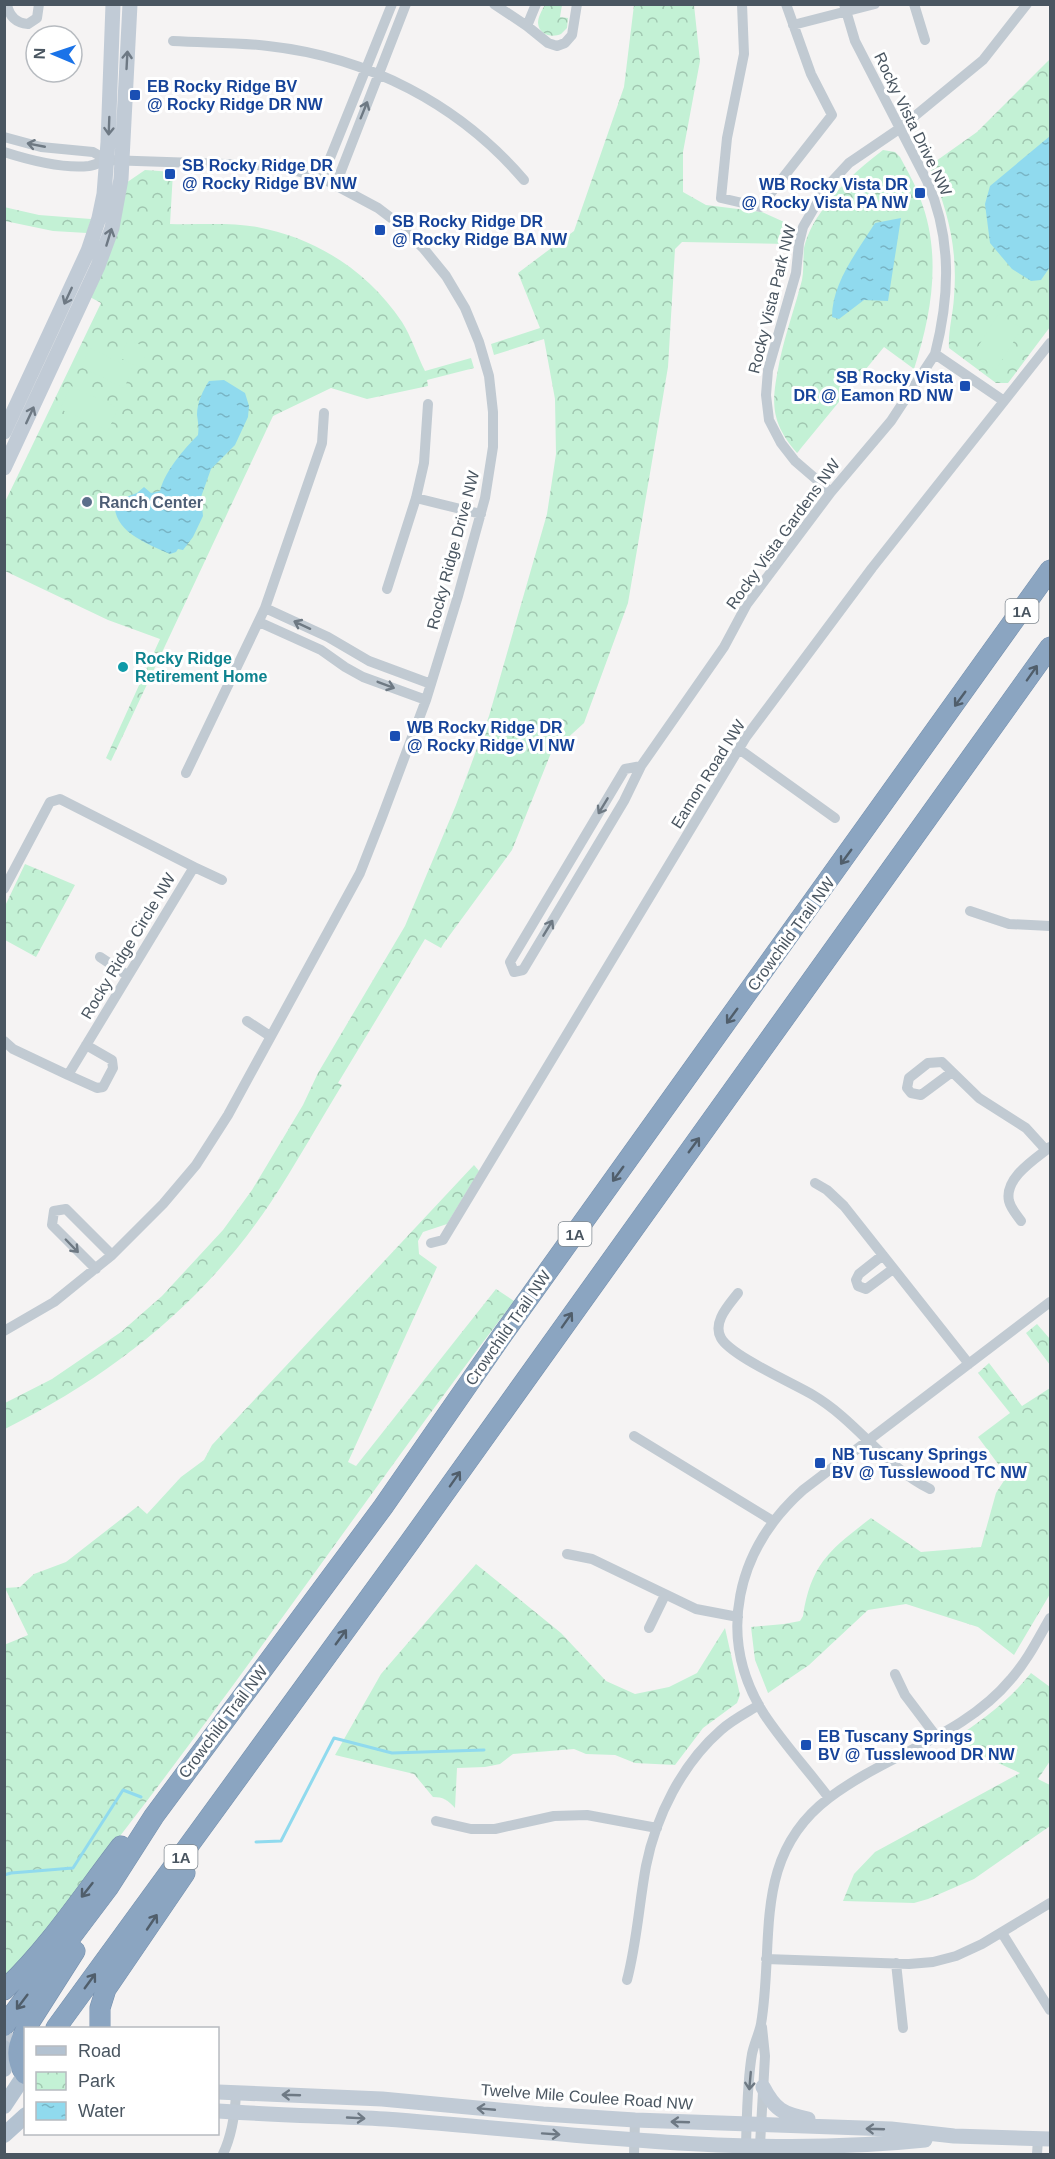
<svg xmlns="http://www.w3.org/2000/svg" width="1055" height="2159" viewBox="0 0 1055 2159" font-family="Arial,sans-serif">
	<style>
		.park { fill: url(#park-crowns) }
		.garden { fill: #c3f1d5 }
		.water { fill: url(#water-ripples) }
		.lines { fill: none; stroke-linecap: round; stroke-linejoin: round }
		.stream { stroke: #90daee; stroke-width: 3 }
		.highway-casing { stroke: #7690ad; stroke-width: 21 }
		.street { stroke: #c1cad2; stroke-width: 10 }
		.secondary { stroke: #c1cbd6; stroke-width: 15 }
		.primary { stroke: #b3c2d1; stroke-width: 16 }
		.highway { stroke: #8ba5c1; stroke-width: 20 }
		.oneway { stroke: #6e7984 }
		.oneway2 { stroke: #6e7983 }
		.oneway3 { stroke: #505e6b }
		.transit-dot { fill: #1a4fb4; stroke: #fff; stroke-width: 2 }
		.service-dot { fill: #5c6f8a; stroke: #fff; stroke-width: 2 }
		.culture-dot { fill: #0f9aa8; stroke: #fff; stroke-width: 2 }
		.labels { text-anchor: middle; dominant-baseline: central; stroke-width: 6; stroke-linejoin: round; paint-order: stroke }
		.shield { fill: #fff; stroke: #808990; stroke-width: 1.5 }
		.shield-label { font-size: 15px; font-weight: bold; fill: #4a5661 }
		.transit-label { font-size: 16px; font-weight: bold; fill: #164399; stroke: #fff; text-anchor: start }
		.street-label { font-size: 16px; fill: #4a5661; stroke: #fff }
		.service-label { font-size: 16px; font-weight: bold; fill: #4e5e75; stroke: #fff; text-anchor: start }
		.culture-label { font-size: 16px; font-weight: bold; fill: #0d838f; stroke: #fff; text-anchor: start }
	</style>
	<defs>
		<pattern id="park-crowns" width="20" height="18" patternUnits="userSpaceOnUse" patternTransform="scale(1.5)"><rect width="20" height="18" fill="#c3f1d5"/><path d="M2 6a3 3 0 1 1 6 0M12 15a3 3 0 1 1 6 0" fill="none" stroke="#a0c6b0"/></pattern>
		<pattern id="water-ripples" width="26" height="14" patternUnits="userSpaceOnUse" patternTransform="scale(1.5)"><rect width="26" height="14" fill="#90daee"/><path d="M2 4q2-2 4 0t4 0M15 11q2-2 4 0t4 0" fill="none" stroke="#78b4c4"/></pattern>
	</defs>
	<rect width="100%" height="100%" fill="#f5f3f3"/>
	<path class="park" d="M545,5H562L560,17L568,18L567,28L561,34C552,38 539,35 538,23C538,17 542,10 545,5Z
		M634,5H694L700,61L683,152V192L706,205L762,212L793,226L789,244L682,242L675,249L668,367L628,603L584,723L551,753L512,850L444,943L441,948L425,939L338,1083L342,1085C318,1124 296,1164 271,1202C203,1304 114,1374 5,1429V1403L52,1379L121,1332L162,1296L223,1230L252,1190L303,1105L318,1073L405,926L456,805L489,716L547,514L556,454L555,399L544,339L494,355L491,344L540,328L518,273L574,231L624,87Z
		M1050,59V327L1008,383H996L949,348C948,331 953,315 954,297C958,249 948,210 929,166L977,132Z
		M883,150L895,152L900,157C907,170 915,184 920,198C942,254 932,313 914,369L884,347L797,453C768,419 772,400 780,359C786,332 795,307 802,280C804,270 803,259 804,248C806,238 813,223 819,215C836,189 858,169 883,150Z
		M145,170L173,172L170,224C198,225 229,222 257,227C316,238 368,271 402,322C411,336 417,355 425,371L471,358L474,368L427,380L428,386L367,399L331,388L273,416L111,761L106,758L160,639L108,620L5,571L4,504L101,303L90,297L126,183Z
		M4,207L39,215L91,219L87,233L53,231L5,221Z
		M25,864L75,885L36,957L5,940V906Z
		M474,1165L479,1171L447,1224L423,1232L418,1241L419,1254L437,1267L348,1462L356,1466L496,1289L514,1301C343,1526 187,1763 5,1979L4,1645L28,1635L5,1588L20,1587L34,1574L66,1562L138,1506L147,1514L181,1477L204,1460L212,1445Z
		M1037,1324L1050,1339V1365L1026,1333Z
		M989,1363L1022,1406L1050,1388V1594L1014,1655L978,1627L906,1604L868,1610L809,1665L768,1693L755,1660L751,1627L784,1624L800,1621L803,1616C811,1563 831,1549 871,1518L921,1552L981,1547L996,1493L1007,1476L978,1437L1010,1413L978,1373Z
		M476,1564L561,1633L606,1681L635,1694L669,1687L697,1673L725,1628L740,1695L737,1703L703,1728L675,1765L635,1763L615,1755L586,1754L574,1749L513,1754L500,1764L485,1767L457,1768L455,1808C448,1800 443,1797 433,1797L414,1774L335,1755L381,1674Z
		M1031,1673L1050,1687V1761L1038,1779L1050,1785V1826L974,1879L928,1899L914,1903L843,1901L854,1874L875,1852L1020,1773L954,1743L952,1740C982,1721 1009,1701 1031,1673Z"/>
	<path class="garden" d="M998,314L1022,328L996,370L973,355Z
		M128,339L149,349L139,367L120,358Z
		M90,348L133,369L124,388L81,367Z
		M71,386L118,408L108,431L60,409Z"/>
	<path class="water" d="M1050,136V267L1041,280L1031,281L1012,269L990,243L985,204L990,186Z
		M901,218L888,301L864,300L839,319L832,317C832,283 857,252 875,223Z
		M224,380L245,393L249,406L248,417L235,445L211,469L201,497L203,516L193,537L183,550L178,549L176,552L170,554C148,544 111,531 115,501L137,493L144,487L151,493L160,491C165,471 184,449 198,435C199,427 198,422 197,415C197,403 203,390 209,381Z"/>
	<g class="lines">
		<path class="stream" d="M256,1842L281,1841L334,1738L392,1753L484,1750
			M4,1875L11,1873L73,1868L123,1790L141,1797"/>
		<defs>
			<path id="highway" d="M4,1990C49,1948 84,1894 121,1846
				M4,2026L108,1888L154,1816L383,1507L503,1334L1050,570
				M26,2028L75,1951
				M56,2028L409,1543L1050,647
				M100,2028V2008L106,1989L185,1873
				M25,2074C15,2058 17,2046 26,2030"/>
		</defs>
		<use href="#highway" class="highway-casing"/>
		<path class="street" d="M7,4C9,16 16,23 28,24L37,18L39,4
			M494,4L527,26L548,43L557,46L565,43L572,35L577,4
			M742,4L744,54L727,138L721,198L760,207L832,115L811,74L786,4
			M844,4L855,41L927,181C952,238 950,295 935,354L1004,401
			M914,4L925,40
			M793,25L875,4
			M527,26L536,4
			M173,41C205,43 237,42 268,46C368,57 459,104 524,180
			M4,137L41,147L93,152L107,160
			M4,152C29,160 62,169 89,166C95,165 101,162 107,160L257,165L289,169L322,178L378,208L399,224L424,249L446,276L465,308L479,342L489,376L493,412V447L485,498L458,596L426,700L382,817L360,873L228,1115L196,1165L163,1204L112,1255L54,1302L4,1331
			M322,178L392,4
			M336,184L406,4
			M831,492L795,461L781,443L769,420L766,395L768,370L796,273L799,243L803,227L825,189L849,163L899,129L983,60L1027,4
			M416,498L481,514
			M387,589L416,498L424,463L428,404
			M265,608L328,637L369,661L431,684
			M259,622L321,650L345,667L363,677L426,700
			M739,749L835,818
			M641,766L625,769L510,962L514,972L523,970L624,801L641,766L724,647L747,604L831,492L891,421L935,354
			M186,773L265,608L322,443L324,413
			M194,867L222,880
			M4,889L50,802L60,799L194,867L68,1075L13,1049L4,1041
			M970,911L1009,924L1050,926
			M100,957L127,975
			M247,1021L270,1036
			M952,1072L921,1095L911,1093L907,1088L909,1078L928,1063L942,1062L979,1098L1026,1128L1046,1150
			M68,1075L97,1088L103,1087L113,1068L112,1060L86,1045
			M815,1183L827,1190L844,1206L969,1364
			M1021,1221C1017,1215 1011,1209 1009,1201C1004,1178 1035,1159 1050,1147
			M431,1243L443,1240L746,737L872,568L1050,343
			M883,1255L859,1274L856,1280L858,1286L866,1289L893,1269
			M96,1269L52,1225L54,1211L66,1209L112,1255
			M738,1293C729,1305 712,1322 721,1338C731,1356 793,1383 813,1395C857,1421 885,1467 930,1489
			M634,1436L773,1521
			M567,1554L592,1559L696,1609L738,1617
			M649,1628L665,1595
			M895,1674L905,1695L936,1736
			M829,1798C808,1770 783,1743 764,1714C715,1636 737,1549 803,1490L1050,1302
			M436,1821L471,1829H495L554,1816L587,1815L657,1828
			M1002,1933L1050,2010
			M766,1959L909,1964L933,1962L956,1956L982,1944L1050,1903
			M896,1963L903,2028
			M627,1980C637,1942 639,1904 646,1866C656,1816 682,1764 721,1730C732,1720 746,1713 759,1705
			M746,2145C747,2115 747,2083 752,2054C754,2044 759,2034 761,2024C775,1941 751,1857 829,1798C887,1754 964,1736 1011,1679C1027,1661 1038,1639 1050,1618
			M760,2145L765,2056L762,2027
			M223,2154C232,2135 235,2115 236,2093
			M634,2154L635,2120
			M1037,2154L1038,2139"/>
		<path class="secondary" d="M4,432L88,251L99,218L104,194L108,142L113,4
			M4,468L98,266L112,228L121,179L130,4
			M4,2038L26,2047
			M763,2087C775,2110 783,2114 808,2119
			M218,2092L382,2099L543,2114L635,2120L891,2129L954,2136L1050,2139
			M218,2111C273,2115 329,2116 385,2119C564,2132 745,2159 925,2140"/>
		<path class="primary" d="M4,2048L6,2053L4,2069
			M4,2106L26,2073
			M4,2135L26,2115"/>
		<use href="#highway" class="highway"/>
	</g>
	<defs><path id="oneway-shaft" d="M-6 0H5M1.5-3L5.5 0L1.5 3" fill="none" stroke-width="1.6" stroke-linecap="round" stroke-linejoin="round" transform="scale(1.5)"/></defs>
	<g class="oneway">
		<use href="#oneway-shaft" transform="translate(127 60) rotate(-87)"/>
		<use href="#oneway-shaft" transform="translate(109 126) rotate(92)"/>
		<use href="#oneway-shaft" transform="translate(109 237) rotate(-73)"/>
		<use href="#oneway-shaft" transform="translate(68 296) rotate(115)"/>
		<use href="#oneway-shaft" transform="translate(30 415) rotate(-65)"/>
		<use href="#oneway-shaft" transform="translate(291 2095) rotate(-178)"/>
		<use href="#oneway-shaft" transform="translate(486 2109) rotate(-175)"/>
		<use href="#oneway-shaft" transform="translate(356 2118) rotate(3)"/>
		<use href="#oneway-shaft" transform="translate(680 2122) rotate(-178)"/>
		<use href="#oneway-shaft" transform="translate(875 2129) rotate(-178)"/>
		<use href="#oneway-shaft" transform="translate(551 2134) rotate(4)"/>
	</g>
	<g class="oneway2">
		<use href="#oneway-shaft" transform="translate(364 110) rotate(-68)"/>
		<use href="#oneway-shaft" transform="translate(36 145) rotate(-169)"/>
		<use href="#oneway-shaft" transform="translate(302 625) rotate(-155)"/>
		<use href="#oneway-shaft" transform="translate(386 685) rotate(21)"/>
		<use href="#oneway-shaft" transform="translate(603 806) rotate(121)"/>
		<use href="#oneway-shaft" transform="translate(548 928) rotate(-59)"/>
		<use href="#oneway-shaft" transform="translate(72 1246) rotate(46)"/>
		<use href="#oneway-shaft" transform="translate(750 2081) rotate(95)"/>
	</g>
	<g class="oneway3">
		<use href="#oneway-shaft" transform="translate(1032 673) rotate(-55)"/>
		<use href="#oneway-shaft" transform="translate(960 699) rotate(126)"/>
		<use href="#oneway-shaft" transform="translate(846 857) rotate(126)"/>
		<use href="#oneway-shaft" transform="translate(732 1016) rotate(126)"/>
		<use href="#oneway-shaft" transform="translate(694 1145) rotate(-54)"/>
		<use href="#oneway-shaft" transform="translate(618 1174) rotate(126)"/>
		<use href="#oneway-shaft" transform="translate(567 1320) rotate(-55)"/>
		<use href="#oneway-shaft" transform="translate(455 1479) rotate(-55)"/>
		<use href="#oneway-shaft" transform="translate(341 1637) rotate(-54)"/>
		<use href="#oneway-shaft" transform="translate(87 1890) rotate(128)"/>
		<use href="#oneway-shaft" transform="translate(152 1922) rotate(-56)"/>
		<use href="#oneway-shaft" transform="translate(90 1981) rotate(-54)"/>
		<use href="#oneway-shaft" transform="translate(22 2002) rotate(127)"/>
	</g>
	<g class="transit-dot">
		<rect x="129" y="89" width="12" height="12" rx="3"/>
		<rect x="164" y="168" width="12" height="12" rx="3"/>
		<rect x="914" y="187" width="12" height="12" rx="3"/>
		<rect x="374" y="224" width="12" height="12" rx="3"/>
		<rect x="959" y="380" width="12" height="12" rx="3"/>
		<rect x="389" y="730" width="12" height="12" rx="3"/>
		<rect x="814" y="1457" width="12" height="12" rx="3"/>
		<rect x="800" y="1739" width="12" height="12" rx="3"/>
	</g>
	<circle class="service-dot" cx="87" cy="502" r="6"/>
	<circle class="culture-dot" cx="123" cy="667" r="6"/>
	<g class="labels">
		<g class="shield">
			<rect x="1005.5" y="599" width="33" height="24" rx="4.5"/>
			<rect x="558.5" y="1222" width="33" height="24" rx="4.5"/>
			<rect x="164.5" y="1845" width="33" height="24" rx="4.5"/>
		</g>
		<g class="shield-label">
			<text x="1022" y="611">1A</text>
			<text x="575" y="1234">1A</text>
			<text x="181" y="1857">1A</text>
		</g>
		<g class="transit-label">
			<text x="147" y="86">EB Rocky Ridge BV<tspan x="147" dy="18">@ Rocky Ridge DR NW</tspan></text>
			<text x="182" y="165">SB Rocky Ridge DR<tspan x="182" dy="18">@ Rocky Ridge BV NW</tspan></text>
			<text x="908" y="184" text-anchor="end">WB Rocky Vista DR<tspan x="908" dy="18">@ Rocky Vista PA NW</tspan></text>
			<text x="392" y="221">SB Rocky Ridge DR<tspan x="392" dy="18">@ Rocky Ridge BA NW</tspan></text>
			<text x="953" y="377" text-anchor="end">SB Rocky Vista<tspan x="953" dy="18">DR @ Eamon RD NW</tspan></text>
			<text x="407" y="727">WB Rocky Ridge DR<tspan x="407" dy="18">@ Rocky Ridge VI NW</tspan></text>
			<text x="832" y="1454">NB Tuscany Springs<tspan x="832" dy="18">BV @ Tusslewood TC NW</tspan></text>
			<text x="818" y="1736">EB Tuscany Springs<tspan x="818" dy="18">BV @ Tusslewood DR NW</tspan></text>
		</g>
		<g class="street-label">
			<text transform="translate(913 124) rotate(64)">Rocky Vista Drive NW</text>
			<text transform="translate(772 299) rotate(-76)">Rocky Vista Park NW</text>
			<text transform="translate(783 534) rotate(-54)">Rocky Vista Gardens NW</text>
			<text transform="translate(453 550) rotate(-75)">Rocky Ridge Drive NW</text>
			<text transform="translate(708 774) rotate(-58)">Eamon Road NW</text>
			<text transform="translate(791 934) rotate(-54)">Crowchild Trail NW</text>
			<text transform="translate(128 946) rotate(-59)">Rocky Ridge Circle NW</text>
			<text transform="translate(508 1328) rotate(-55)">Crowchild Trail NW</text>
			<text transform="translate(223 1722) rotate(-53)">Crowchild Trail NW</text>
			<text transform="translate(587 2097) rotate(4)">Twelve Mile Coulee Road NW</text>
		</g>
		<g class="service-label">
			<text x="99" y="502">Ranch Center</text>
		</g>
		<g class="culture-label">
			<text x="135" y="658">Rocky Ridge<tspan x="135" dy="18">Retirement Home</tspan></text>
		</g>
	</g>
	<rect width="1055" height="2159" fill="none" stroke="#4a5661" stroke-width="12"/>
	<rect x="24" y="2027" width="195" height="108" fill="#ffffff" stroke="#b7bbc0" stroke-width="1.5"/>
	<rect x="36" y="2046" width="30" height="9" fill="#b3c2d1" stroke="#b7bbc0" stroke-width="1.5"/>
	<text x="78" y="2057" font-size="18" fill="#4a5661">Road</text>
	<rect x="36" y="2072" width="30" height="18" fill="url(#park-crowns)" stroke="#b7bbc0" stroke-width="1.5"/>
	<text x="78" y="2087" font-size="18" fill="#4a5661">Park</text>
	<rect x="36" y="2102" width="30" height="18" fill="url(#water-ripples)" stroke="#b7bbc0" stroke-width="1.5"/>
	<text x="78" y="2117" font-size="18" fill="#4a5661">Water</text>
	<g transform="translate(54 54) rotate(272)"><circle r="28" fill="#ffffff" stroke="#b7bbc0" stroke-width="1.5"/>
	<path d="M0-4.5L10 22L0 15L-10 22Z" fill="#1a73e8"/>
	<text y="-9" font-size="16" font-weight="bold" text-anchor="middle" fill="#4a5661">N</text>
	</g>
</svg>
